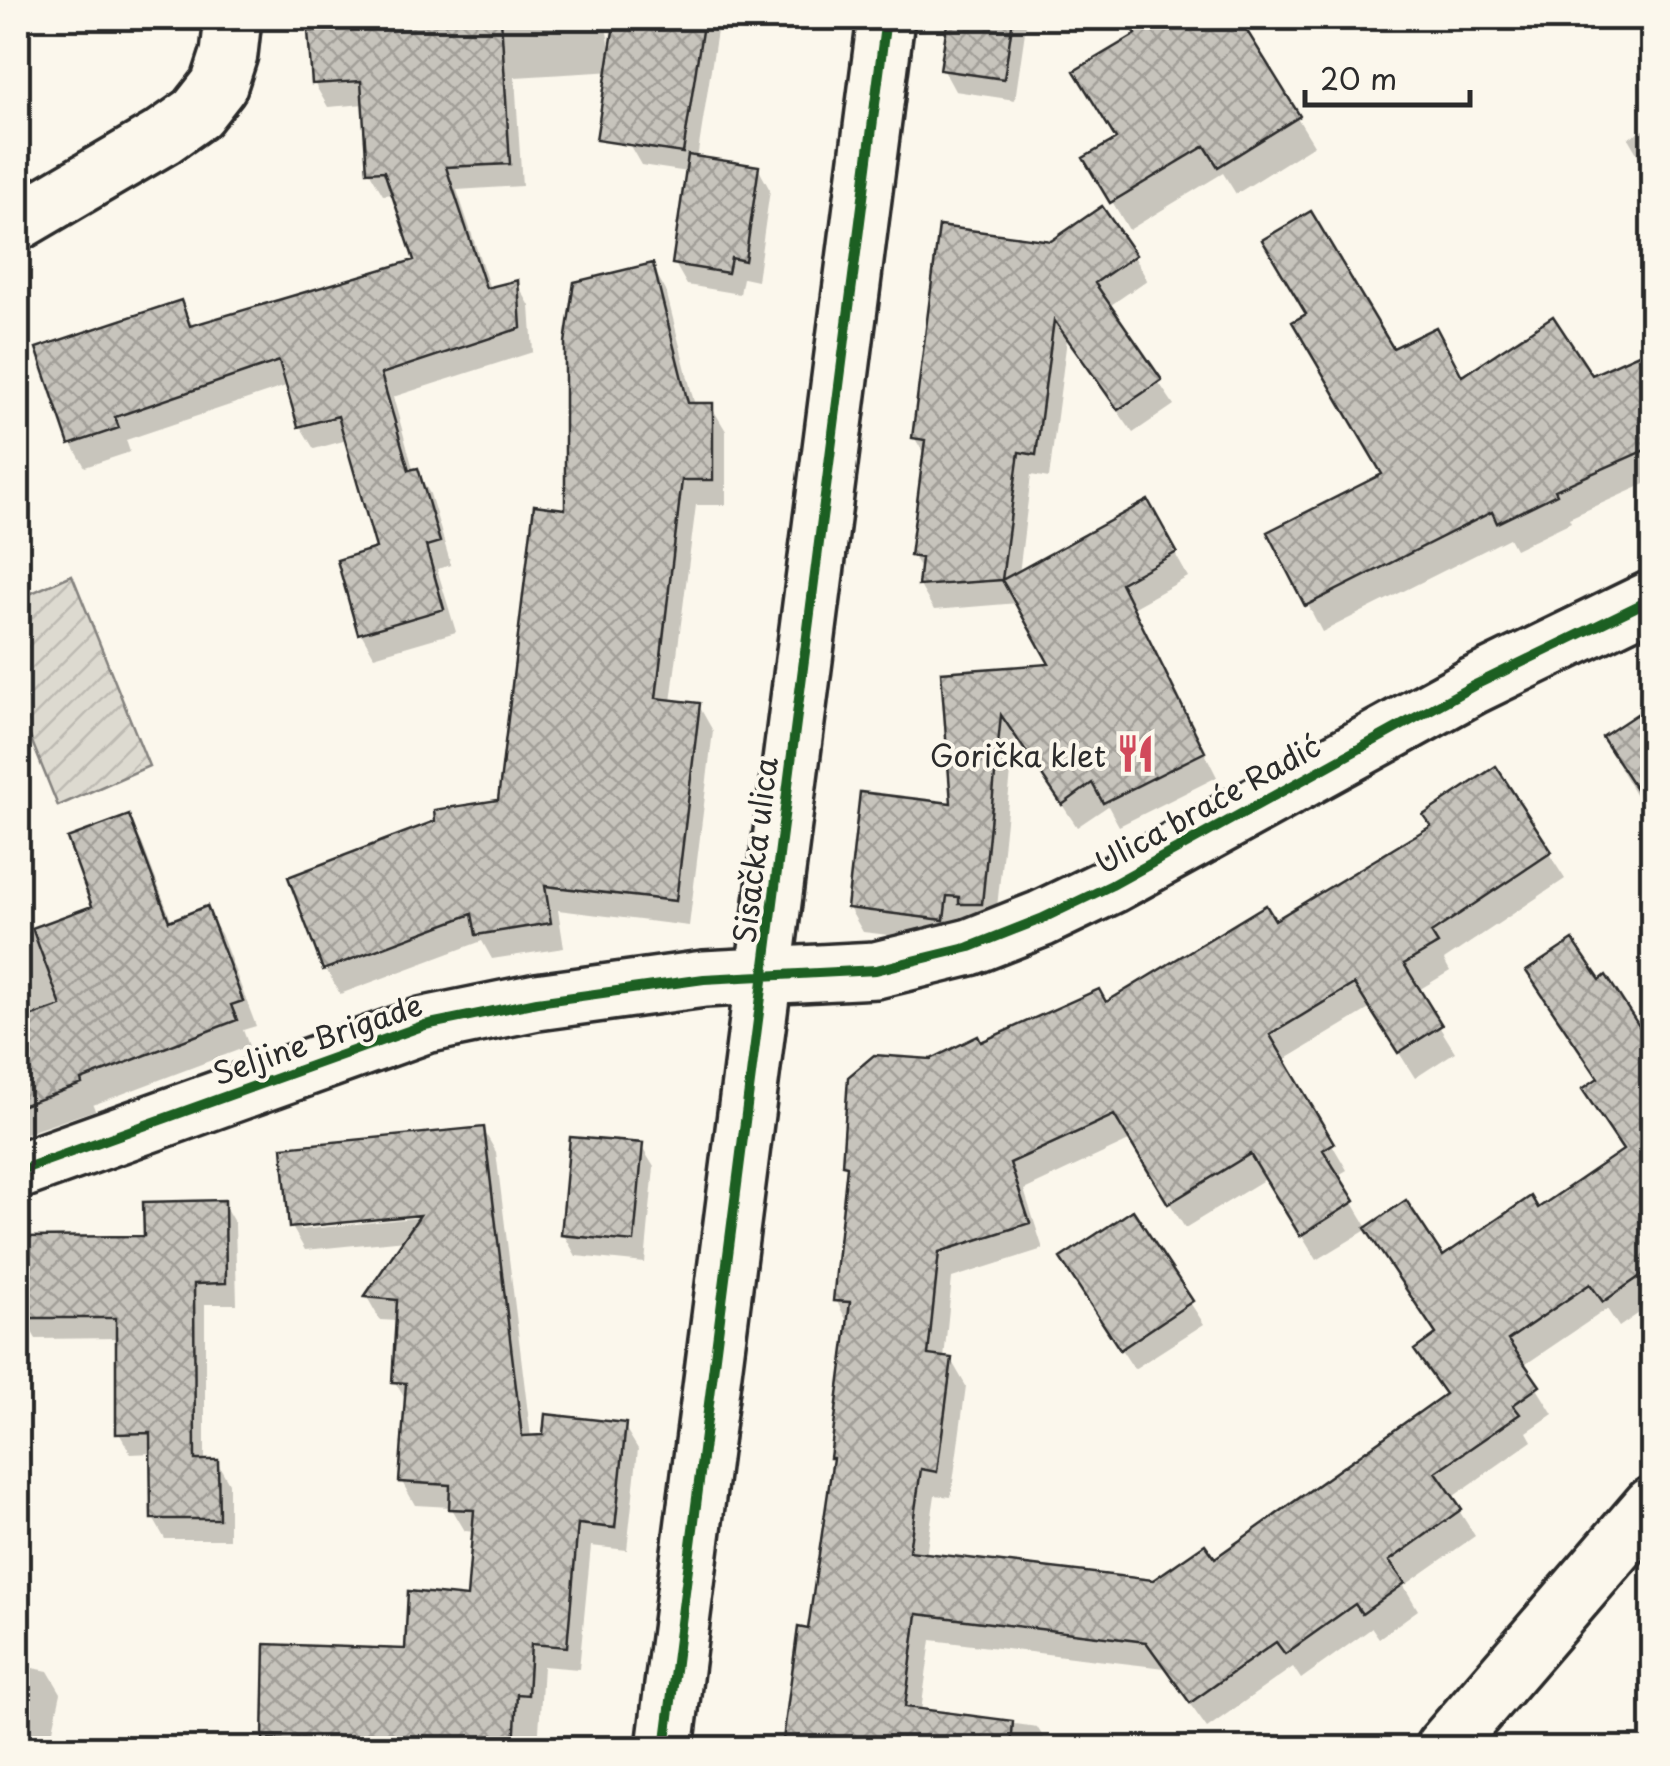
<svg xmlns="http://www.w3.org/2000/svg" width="1670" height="1766" viewBox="0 0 1670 1766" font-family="'Playpen Sans',sans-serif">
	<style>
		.garden { fill: url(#garden-furrows); stroke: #84827e; stroke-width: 2.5 }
		.shadow { fill: #0003; fill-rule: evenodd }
		.building { fill: url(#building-cross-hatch); stroke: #2b2b2b; stroke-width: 2.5 }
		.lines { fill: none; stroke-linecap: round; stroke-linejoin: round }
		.minor-casing { stroke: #2b2b2b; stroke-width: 62 }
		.major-casing { stroke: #2b2b2b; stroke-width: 62 }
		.minor { stroke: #fbf7ec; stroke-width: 55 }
		.major { stroke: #fbf7ec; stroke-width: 55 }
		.cycleway-casing { stroke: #fbf7ec; stroke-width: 16 }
		.cycleway { stroke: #1b5e20; stroke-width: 10 }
		.labels { text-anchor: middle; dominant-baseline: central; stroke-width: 8; stroke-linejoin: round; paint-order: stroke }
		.poi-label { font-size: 30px; fill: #2b2b2b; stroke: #fbf7ec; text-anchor: end }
		.street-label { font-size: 30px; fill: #2b2b2b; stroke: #fbf7ec }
	</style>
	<defs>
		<pattern id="garden-furrows" width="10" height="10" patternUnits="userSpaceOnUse" patternTransform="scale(2.5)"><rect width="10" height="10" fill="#dddad0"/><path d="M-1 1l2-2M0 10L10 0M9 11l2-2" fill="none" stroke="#bebbb3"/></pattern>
		<pattern id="building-cross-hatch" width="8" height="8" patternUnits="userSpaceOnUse" patternTransform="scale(2.5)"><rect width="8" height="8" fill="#c7c4bc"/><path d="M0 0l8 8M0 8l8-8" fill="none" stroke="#a29f99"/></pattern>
	</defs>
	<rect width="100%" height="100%" fill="#fbf7ec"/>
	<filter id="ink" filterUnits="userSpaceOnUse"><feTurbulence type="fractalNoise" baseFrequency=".01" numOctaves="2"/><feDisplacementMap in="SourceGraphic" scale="20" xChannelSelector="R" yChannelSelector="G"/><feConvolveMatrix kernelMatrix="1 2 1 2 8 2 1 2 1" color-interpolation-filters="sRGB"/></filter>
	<g filter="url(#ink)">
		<path class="garden" d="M72,575L149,766L58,806L18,707V599Z"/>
		<path class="shadow" d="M455,18H604L615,71L515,77L522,186L457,190L490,289L517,283L530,306L533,352L393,397L414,472L417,471L430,494L451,565L437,569L456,632L374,656L361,633L379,550L347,440L314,449L300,426L289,385L126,440L130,452L85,467L72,444L180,303L194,327L417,262L395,194L383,195L369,171L365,104L328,107L314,83L456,24Z
			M641,18H719L697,159L758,168L770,190L757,281L743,278L740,294L687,285L675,264L688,172L641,165L629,144Z
			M950,18H1027L1015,100L955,91L943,69Z
			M1137,18H1236L1314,145L1236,194L1223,173L1129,230L1087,159L1118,140L1139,35L1131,21Z
			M1401,18H1428L1409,30Z
			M1652,126V179L1628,138Z
			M941,228L1134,256L1147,280L1108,307L1174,405L1133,433L1067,339L1049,478L1031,475L1019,574L1147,503L1188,577L1132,608L1217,777L1119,826L1108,806L1077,827L1015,734L995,927L960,919L957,943L863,932L849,908L954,806L944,674L1053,666L1018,603L934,610L920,586L922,572L913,556L926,457L914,437Z
			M652,266L666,291L695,406H711L726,431V505H696L671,702L699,706L713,731L689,926L558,910L564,948L492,959L482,941L340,994L326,969L291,878L500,802L567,512Z
			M1652,351V481L1569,518L1571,522L1515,549L1509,538L1322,632L1271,533L1386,475L1392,352L1462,378H1591Z
			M1652,707V822L1619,767L1622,765L1606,737Z
			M1495,769L1565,879L1444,960L1450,971L1417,991L1455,1052L1415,1078L1371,1008L1283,1061L1347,1170L1337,1176L1368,1228L1442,1260L1537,1211L1624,1152L1585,1090L1652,1045V1304L1619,1327L1607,1309L1523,1366L1553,1414L1527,1432L1532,1441L1451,1498L1475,1536L1404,1586L1418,1610L1379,1638L1372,1628L1301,1679L1293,1667L1207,1728L1164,1668L931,1640L921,1711L1037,1727L1050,1748H791L786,1740L810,1632L835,1463L832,1457L849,1325L836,1300L849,1173L844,1165L932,1062L1105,1004L1274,923L1433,828ZM1131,1140L1185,1228L1267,1178L1317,1260L1368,1229L1438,1336L1433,1376L1446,1396L1214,1561L1154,1583L926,1556L935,1495L951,1497L966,1386L951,1360L944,1359L952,1278L1043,1249L1024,1190Z
			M128,818L142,843L172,922L206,910L221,934L256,1026L243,1030L249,1046L93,1105L95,1110L18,1136V936L95,907Z
			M483,1129L496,1152L531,1438L624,1426L638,1449L627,1550L591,1546L579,1669L543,1666L538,1748H271L266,1740L408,1651L469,1599L475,1532L465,1531L451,1507L415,1505L402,1482L407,1402L395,1382L399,1321L380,1320L367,1297L406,1240L305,1250L292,1227ZM432,1211L433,1216L299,1230V1225Z
			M641,1146L654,1167L645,1263L576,1256L564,1235Z
			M223,1203L235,1224L237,1304H205V1462H217L229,1483V1539H165L153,1518L152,1453L131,1454L119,1433L118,1338L36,1339L24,1318L147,1238Z
			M1132,1214L1204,1324L1134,1369L1075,1280Z
			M18,1665L48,1671L61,1693L49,1748H18Z"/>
		<path class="building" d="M453,18H501L510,164L446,167L486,288L518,280L521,328L381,374L409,470L418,468L440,542L426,546L444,609L358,634L337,560L376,548L338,416L298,427L279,361L115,417L119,428L69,445L36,348L181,300L190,326L414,260L384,171L367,172L361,81L312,84L308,31L453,22Z
			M615,18H704L683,153L596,140Z
			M948,18H1013L1004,79L940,70Z
			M1126,18H1239L1300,116L1218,167L1205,146L1110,203L1083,158L1116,139L1074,71L1136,34Z
			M688,155L759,166L745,261L731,258L728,273L672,264Z
			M1102,206L1136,255L1095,283L1162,380L1118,410L1054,320L1036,455L1019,452L1002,580L918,586L921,558L910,556L925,440L912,438L939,226L1051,241Z
			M1311,211L1393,348L1436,327L1462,376L1553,316L1592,375L1652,348V447L1555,490L1557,494L1497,523L1492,512L1305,606L1267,532L1382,474L1292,322L1306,314L1262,240Z
			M653,263L688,403H713V480H682L656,698L700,703L676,901L545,886L551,923L476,935L472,914L323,970L288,877L435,821L434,810L498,800L534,505L565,509V343L574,282Z
			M1148,500L1177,552L1121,583L1205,752L1103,803L1092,783L1062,805L1001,715L982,904H959V897L947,896L944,920L847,908L860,792L951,803L941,672L1049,664L1002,580Z
			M1652,704V813L1602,737Z
			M1496,766L1552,852L1431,933L1438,944L1404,964L1442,1025L1398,1053L1354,984L1270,1035L1334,1143L1323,1150L1355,1201L1300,1236L1250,1154L1168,1204L1114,1115L1010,1163L1030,1223L939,1252L928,1355L952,1358L937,1472L921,1469L909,1551L1153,1580L1205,1544L1215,1558L1445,1394L1414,1350L1436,1334L1365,1228L1406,1200L1443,1256L1531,1196L1538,1208L1623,1150L1582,1089L1598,1078L1526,971L1573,940L1600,980L1606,975L1652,1046V1268L1603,1302L1590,1284L1508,1340L1540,1386L1513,1405L1520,1414L1436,1472L1462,1509L1389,1561L1405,1583L1362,1614L1355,1604L1285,1654L1276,1642L1190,1703L1146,1642L917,1614L905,1707L1013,1721L1011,1748H843L783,1740L798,1627L808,1629L833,1458H830L850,1302L833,1301L847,1166L842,1165L848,1077L874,1055L931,1059L978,1036L981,1042L1099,989L1106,1002L1266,905L1275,920L1431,826L1423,815Z
			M129,815L169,921L207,906L243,1001L231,1005L237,1020L81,1080L82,1084L18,1107V1021L61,1006L32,928L92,906L67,838Z
			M484,1127L522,1436L543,1435L545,1414L626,1423L615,1528L578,1524L567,1647L531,1644L528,1695L517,1694L514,1748H390V1744L263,1740L265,1644L405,1649L408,1591L467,1597L474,1510L449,1509L450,1485L399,1482L406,1383L392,1382L397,1300L364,1297L420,1215L289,1228L282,1147Z
			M570,1137L643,1143L634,1242L561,1235Z
			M225,1200L226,1283L194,1284L195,1460H218L219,1519H151L150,1433L116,1434V1318H21L19,1237L144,1236L143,1202Z
			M1133,1210L1193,1301L1120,1350L1060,1258Z"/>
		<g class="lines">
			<defs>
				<path id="minor" d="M18,222L163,137L197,113L219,85L229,54L233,18
					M18,1171L425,1025L537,1002L704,979L876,970L970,947L1041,919L1112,885L1473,686L1652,599
					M1443,1748L1652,1505"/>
				<path id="major" d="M665,1748L886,18"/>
			</defs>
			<use href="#minor" class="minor-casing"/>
			<use href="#major" class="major-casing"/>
			<use href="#minor" class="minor"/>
			<use href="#major" class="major"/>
			<defs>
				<path id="cycleway" d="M18,1171L425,1025L537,1002L704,979L876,970L970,947L1041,919L1112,885L1473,686L1652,599
					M665,1748L886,18"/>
			</defs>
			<use href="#cycleway" class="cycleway-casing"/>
			<use href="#cycleway" class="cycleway"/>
		</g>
	</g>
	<defs>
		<symbol id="restaurant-bare" viewBox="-9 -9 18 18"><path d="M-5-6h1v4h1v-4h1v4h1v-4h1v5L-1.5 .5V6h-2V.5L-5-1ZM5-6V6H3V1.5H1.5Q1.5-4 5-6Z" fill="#d1495b" stroke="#fbf7ec" stroke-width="2.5" paint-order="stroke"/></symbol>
	</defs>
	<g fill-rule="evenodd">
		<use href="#restaurant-bare" x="1108" y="726" width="55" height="55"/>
	</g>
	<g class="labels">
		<g class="poi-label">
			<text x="1106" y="754">Gorička klet</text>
		</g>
		<g class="street-label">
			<text transform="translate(1207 803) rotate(-29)">Ulica braće Radić</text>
			<text transform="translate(754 850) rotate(-83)">Sisačka ulica</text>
			<text transform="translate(317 1038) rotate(-19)">Seljine Brigade</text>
		</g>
	</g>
	<rect width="1670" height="1766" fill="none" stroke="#fbf7ec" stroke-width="60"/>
	<rect x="30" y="30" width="1610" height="1706" fill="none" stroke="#2b2b2b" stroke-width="4" filter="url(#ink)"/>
	<path d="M1305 90v15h165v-15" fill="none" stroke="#2b2b2b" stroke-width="5"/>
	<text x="1320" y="90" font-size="30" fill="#2b2b2b" stroke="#fbf7ec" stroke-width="8" paint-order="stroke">20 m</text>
</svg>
